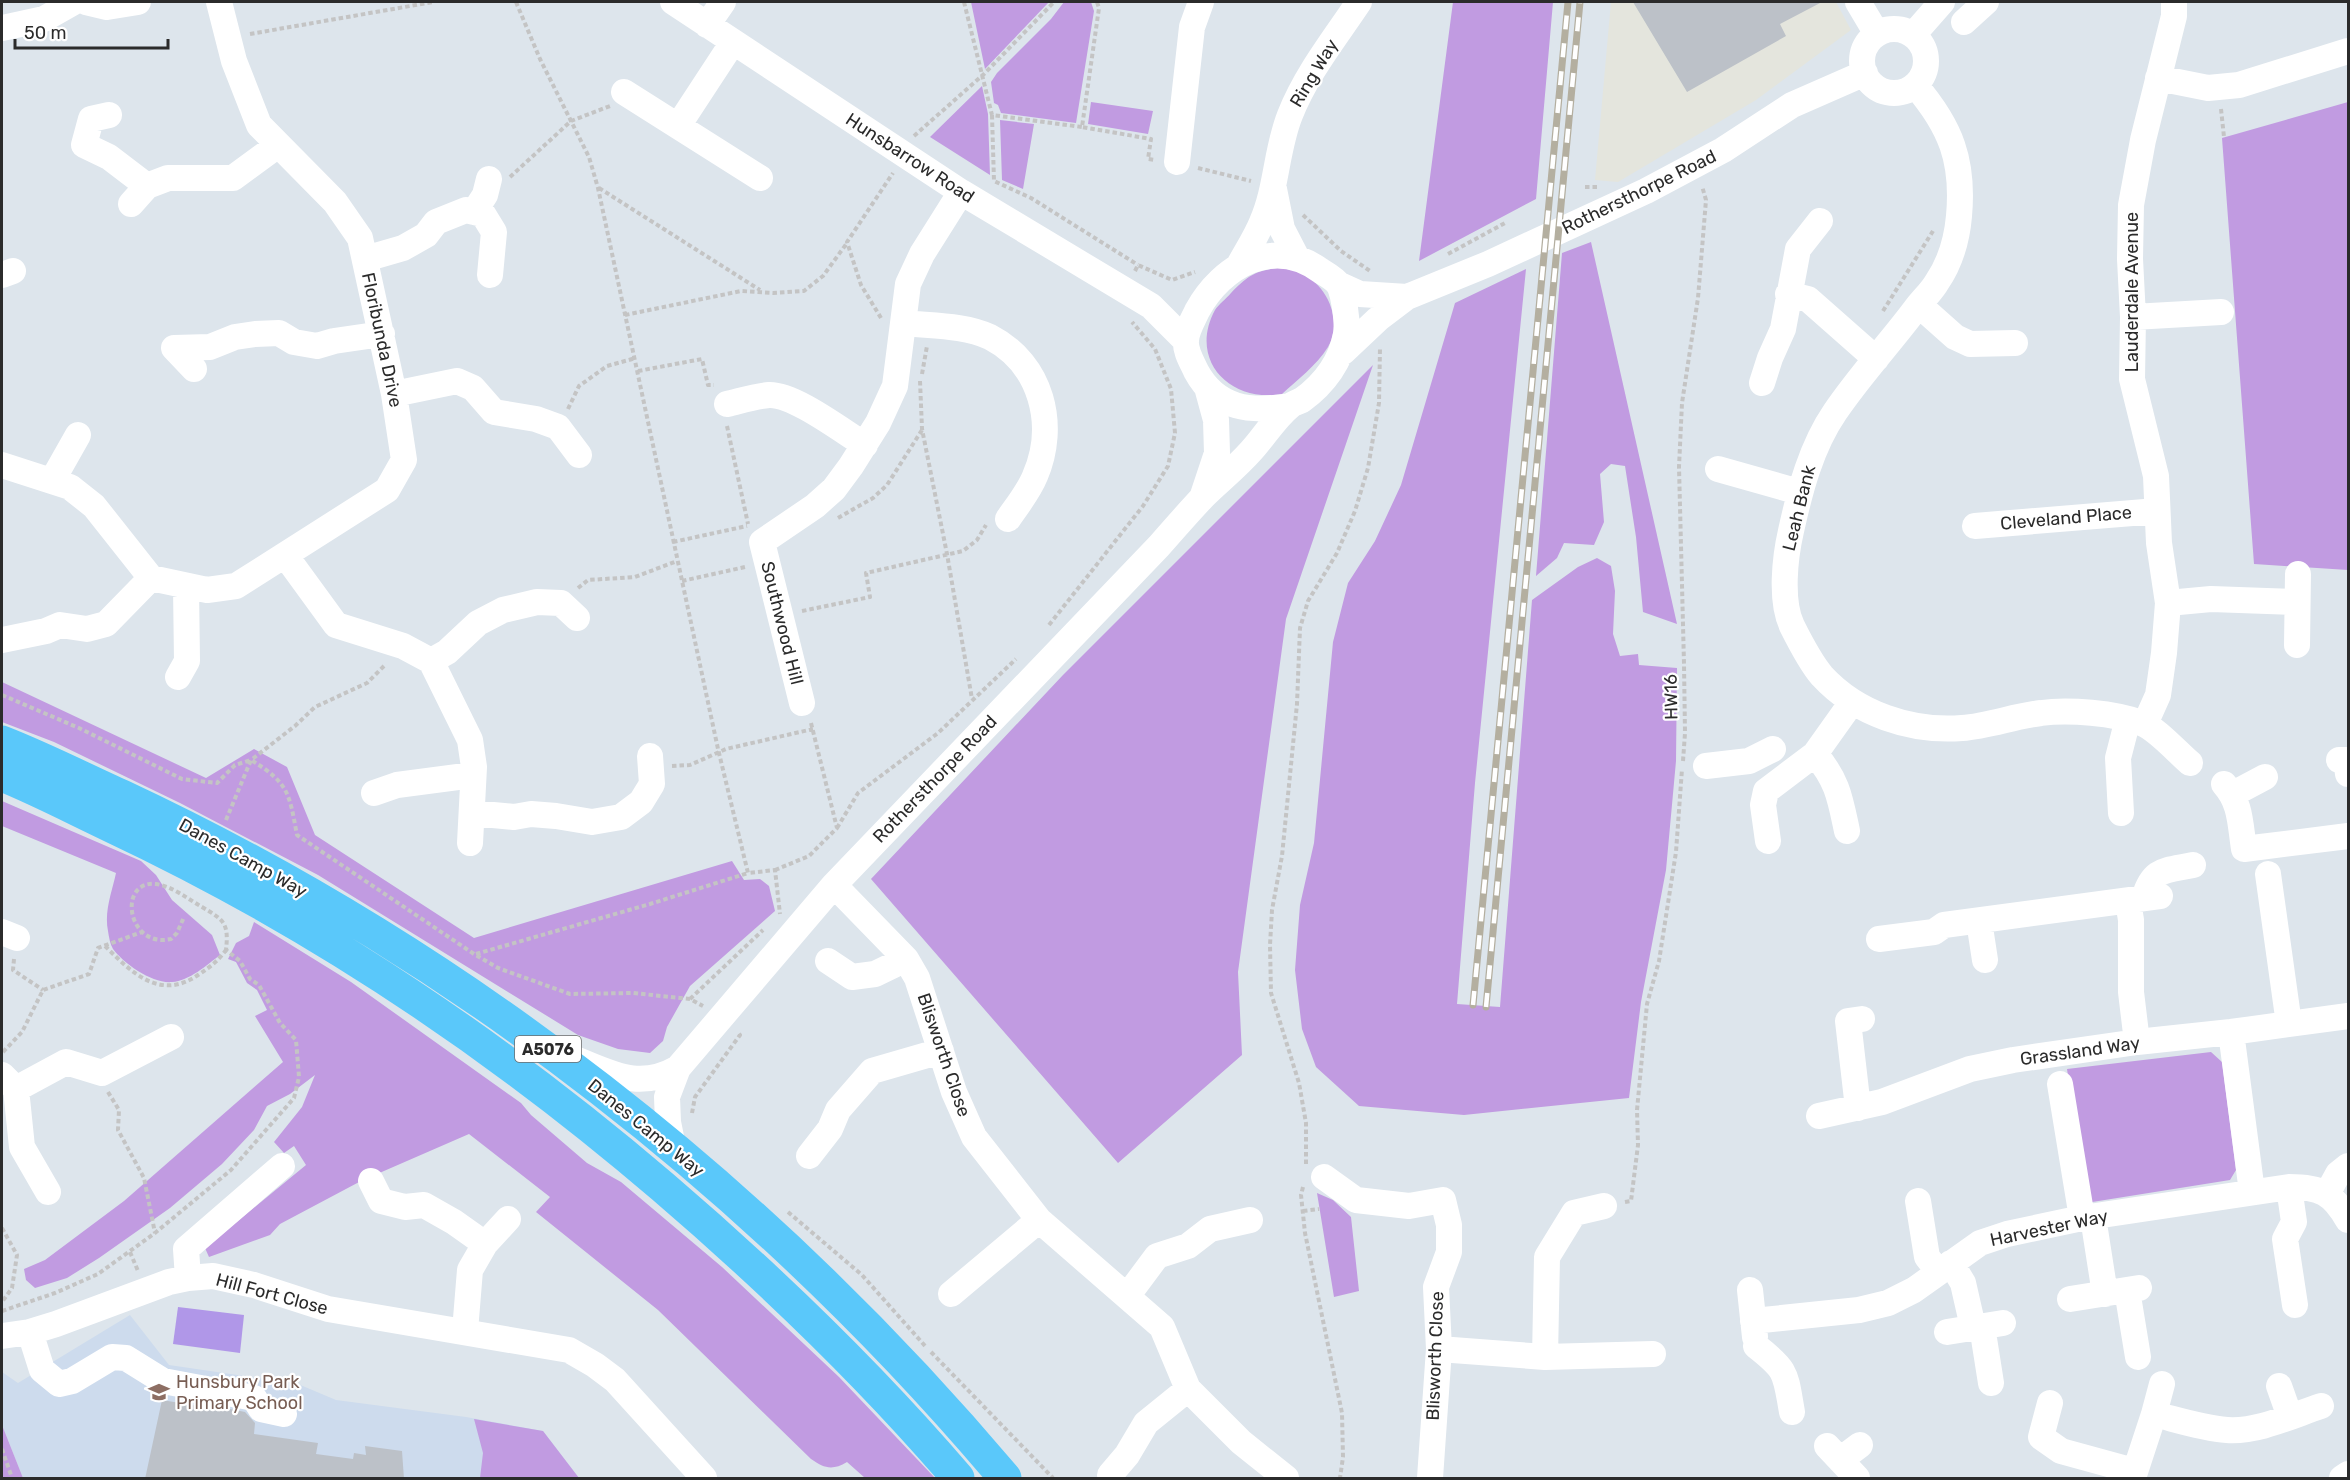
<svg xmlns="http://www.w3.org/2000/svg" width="2350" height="1480" viewBox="0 0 2350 1480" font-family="Rubik,sans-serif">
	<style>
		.industrial { fill: #e4e5dd }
		.education { fill: #cddbed }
		.green { fill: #c19be1 }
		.pitch { fill: #b097e8 }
		.building { fill: #bcc1c8 }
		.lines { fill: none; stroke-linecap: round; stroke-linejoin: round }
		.path { stroke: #c4c4c4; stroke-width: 4; stroke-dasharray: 4.5 3; stroke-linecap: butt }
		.minor { stroke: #fff; stroke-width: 26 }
		.highway { stroke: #5ac8fa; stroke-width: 33 }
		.rail-casing { stroke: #b4afa0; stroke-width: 7 }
		.rail { stroke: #fff; stroke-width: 4.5; stroke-dasharray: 14; stroke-linecap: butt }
		.labels { text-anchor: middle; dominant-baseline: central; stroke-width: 4.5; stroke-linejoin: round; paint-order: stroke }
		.shield { fill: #fff; stroke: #6b6b6b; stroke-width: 1.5 }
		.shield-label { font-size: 16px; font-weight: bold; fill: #2b2b2b }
		.street-label { font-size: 18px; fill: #2b2b2b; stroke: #fff }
		.education-label { font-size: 18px; fill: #785e54; stroke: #fff; text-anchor: start }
	</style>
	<rect width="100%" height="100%" fill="#dde5ec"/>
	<path class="industrial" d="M1611,2H1836L1851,30L1756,100L1618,182L1595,180Z"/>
	<path class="education" d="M130,1315L169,1365L298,1384L336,1400L466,1417L543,1431L579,1478H23L2,1425V1372L18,1383Z"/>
	<path class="green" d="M971,2H1049L985,69Z
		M1064,2H1091L1094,11L1076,123L1001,113L998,105L994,103L991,82L997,73L1051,19Z
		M1453,2H1553L1536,199L1419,261Z
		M982,86L988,114L990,175L930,137Z
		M1091,102L1153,111L1148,134L1088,124Z
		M2348,102V570L2254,564L2222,138Z
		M1000,120L1034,124L1023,189L1002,180Z
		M1591,242L1677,624L1643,612L1636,537L1625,466L1611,464L1600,474L1604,522L1594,545L1564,543L1557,558L1536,576L1562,253Z
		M1278,268C1284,269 1291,269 1296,271C1326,281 1344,320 1328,347C1316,366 1297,380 1282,394C1230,403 1188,360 1215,310C1219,304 1226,299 1231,293C1247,277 1254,271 1278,268Z
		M1526,269L1475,783L1457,1004L1500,1007L1532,600L1578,567L1597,558L1611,566L1615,591L1613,634L1620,656L1638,654L1639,665L1677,668L1676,761L1666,870L1641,1002L1629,1098L1464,1115L1359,1106L1316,1067L1302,1029L1295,970L1300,905L1314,843L1333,642L1348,583L1375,541L1401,485L1455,303Z
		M1373,365L1286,619L1238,972L1242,1055L1118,1163L871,879L1063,675Z
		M2,682L206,778L254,749L287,767L315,835L474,938L732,861L744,880L760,879L769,886L775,911L690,986L667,1027L663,1041L650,1053L618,1049L578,1035L318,875L180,803L54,742L2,722Z
		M2,801L141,861L156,875L172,900L212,935L220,955C207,965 189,981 172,982C153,984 124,964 113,949C110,944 109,937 108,931C104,911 112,892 116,873L2,826Z
		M254,922L351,982L521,1103L531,1115L587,1163L621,1182L722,1267L839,1377L935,1478H865L847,1462C832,1471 824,1468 811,1459L658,1310L536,1212L550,1197L469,1134L361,1181L280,1224L270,1235L209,1257L205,1248L306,1165L294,1146L284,1153L274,1142L302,1107L315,1075L290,1094L267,1106L254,1130L222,1164L170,1208L99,1258L67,1278L35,1288L26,1280L24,1269L45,1260L124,1201L283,1062L255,1016L267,1010L257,990L247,983L236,962L228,959L236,943L249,936Z
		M2211,1052L2222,1062L2236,1170L2230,1180L2086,1203L2067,1069Z
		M1317,1193L1333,1200L1351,1217L1359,1291L1334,1297Z
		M474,1419L543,1431L579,1478H480L483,1453Z
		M2,1425L23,1478H3Z"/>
	<path class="pitch" d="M178,1307L244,1315L240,1353L173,1344Z"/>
	<path class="building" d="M1633,2H1822L1780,24L1786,36L1687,92Z
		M162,1400L204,1407L205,1404L245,1412L255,1423L254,1434L318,1443L316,1454L353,1459L354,1453L366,1455L365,1446L402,1451L404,1479H145Z"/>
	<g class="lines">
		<path class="path" d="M516,2L540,59L589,157L598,188L718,749L748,873L775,870L780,914
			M964,2L992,115L1082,127
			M1097,2L1099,8L1082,127L1151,139L1148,159L1155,160
			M250,34L433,2
			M2221,109L2224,137
			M992,115L994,181L1031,198L1138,265
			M914,136L984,74L1054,2
			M1198,168L1251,181
			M510,177L571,121L610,106
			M1585,187H1598
			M599,188L760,290
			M1303,215L1341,251L1370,271
			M1448,254L1505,223
			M1135,271L1138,265L1172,280L1195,272
			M1883,311L1933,231
			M625,315L741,291L773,293L804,291L823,276L847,243
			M881,318L861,285L847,242L893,173
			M638,371L702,359L708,385H714
			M922,374L927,346
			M920,381L922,429L947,554L972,699
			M568,409L579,386L607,366L636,358
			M727,426L748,524
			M838,518L873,498L887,485L922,430
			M673,542L747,526
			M682,581L745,567
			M578,588L588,580L635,577L677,561
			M802,611L870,597L866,573L963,551L977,540L986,525
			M1049,625L1143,506L1168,466L1175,433L1171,389L1155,349L1132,322
			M2,695L79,728L182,779L217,783L235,765L251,760C289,783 289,793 297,835L474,954L498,968L570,994L633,993L690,999L703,1006
			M1683,761L1685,733L1684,664L1679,467L1682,403L1698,298L1706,200L1702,186
			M672,766L690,765L726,749L813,729
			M226,820L251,760L295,726L315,707L367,683L386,664
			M837,828L858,793L938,733L1016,659
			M775,870L809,856L837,828L811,723
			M105,946C132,973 160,1001 198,975C210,967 218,961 226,950
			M476,954L650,904L748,873
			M14,959L13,970L43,990
			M690,999L763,930
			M3,1052L22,1032L43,990L89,974L98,948L142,932
			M108,1092L119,1110L118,1130L144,1178L155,1233
			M692,1113L695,1097L740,1035L737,1032
			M1306,1164V1123L1299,1083L1271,993L1270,945L1272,910L1282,856L1297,704L1300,628L1308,601L1337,553L1355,511L1368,468L1379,403L1380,348
			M1303,1187L1301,1195L1305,1233L1342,1413L1343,1457L1340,1478
			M1625,1202L1631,1201L1638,1145L1637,1110L1647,1004L1659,961L1676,852L1682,769
			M1303,1211L1319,1209
			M788,1212L862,1275L926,1347
			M2,1228L17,1255L12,1288L2,1302
			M130,1252L138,1271
			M2,1311L55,1293L98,1274L155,1233L231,1170L294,1098L299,1077L296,1040L280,1023L259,985L250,979L240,961L226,950C229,923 224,920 202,907C188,899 172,886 156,884C117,880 127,949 171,939L177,933L184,917
			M931,1352L1053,1478
			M2,1449L12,1478"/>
		<path class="minor" d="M86,2L107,7L138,2
			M673,2L961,192L1151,306L1186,341
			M1858,2L1877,34
			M1964,22L1986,2
			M707,25L723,2
			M2,28L44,19L74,2
			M1862 61a32 32 0 1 1 64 0a32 32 0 1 1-64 0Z
			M1913,35L1942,2
			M2158,78L2208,88L2239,85L2348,51
			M1915,85C1951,127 1964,161 1959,216C1957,239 1950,263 1937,282C1932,291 1924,298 1917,307C1891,342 1860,375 1835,412C1811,447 1800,490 1791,531C1785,557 1780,601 1792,626C1800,642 1810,662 1822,676C1857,714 1911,732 1962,728C1989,726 2014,716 2041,713C2068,709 2115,713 2141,723C2156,728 2177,752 2190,763
			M624,92L760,178
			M109,115L91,119L84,145L109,157L147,186
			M678,126L733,42
			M1177,162L1192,27L1201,2
			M1274,189L1282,229L1297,258
			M131,204L147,186L168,178H233L278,145
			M474,212L485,195L489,179
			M365,259L403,248L426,235L436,222L466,210L483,214L494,232L490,275
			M1238,267C1246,252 1256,237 1262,222C1277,188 1276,150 1290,115C1306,74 1335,38 1359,2
			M2,275L13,271
			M1338,284L1360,294L1407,297
			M1788,294L1808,299L1876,359
			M1919,305L1955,337L1970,344L2015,343
			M2133,317L2221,312
			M904,323C931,326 965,325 990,337C1042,364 1057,425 1035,476C1029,491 1017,506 1008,519
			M1343,352L1378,319L1407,297L1488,264L1646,191L1723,150L1792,105L1865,73
			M194,369L174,348L210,347L235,337L255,334L279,333L294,342L317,346L334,341L382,334
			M1762,383L1770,358L1783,329L1798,249L1820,221
			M394,394L457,381L473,388L494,412L536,419L558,427L579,455
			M727,404C740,401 755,396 769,395C794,394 842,431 865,445
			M2,465L70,487L94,506L151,578L207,590L236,586L387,490L404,460L394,394L360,238L335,202L259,125L234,61L219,2
			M1718,469L1799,492
			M52,481L78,435
			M1203,495L1217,453L1216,420L1207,387
			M1975,526L2157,511
			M285,555L336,625L403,646L431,661L447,652L478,623L503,610L537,602L561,603L577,618
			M2168,603L2211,599L2297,602
			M2,640L46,631L60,625L87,629L106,624L151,578
			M2297,645L2298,574
			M431,661L470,740L474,767L470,843
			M178,677L187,661L186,587
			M802,703L762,542L815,506L834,489L851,466L878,423L895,386L908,284L922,254L961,192
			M2145,724L2158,695L2164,653L2168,603L2159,543L2156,476L2132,379L2133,317L2130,259L2131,205L2143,140L2174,16V2
			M1815,754C1838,781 1840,798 1847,831
			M2339,760H2346L2348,774
			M1706,766L1749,761L1773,749
			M2224,784C2241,803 2240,823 2244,849L2348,836
			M374,793L397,785L473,775
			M2233,794L2265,777
			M472,813L514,817L531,814L556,816L592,822L621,817L641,802L652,784L650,756
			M2121,813L2118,758L2128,719
			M1768,841L1763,805L1766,791L1815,754L1852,702
			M2268,874L2289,1024
			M834,885L906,959L917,978L954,1092L974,1137L1039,1220L1162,1327L1188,1389L1241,1442L1286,1478
			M2144,898C2153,868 2164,871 2193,865
			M2128,901L2131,920V992L2137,1042
			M1979,921L1985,960
			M2,932L17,938
			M1879,939L1934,932L1944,925L2160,896
			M828,961L852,977L875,974L906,959
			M2231,1032L2252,1192
			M567,1056C609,1071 636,1092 678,1068L834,885L1159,546C1173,530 1187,514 1202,498C1218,482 1236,468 1251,451C1264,437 1275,418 1290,406C1293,403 1298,402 1302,400C1324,384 1341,361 1346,334C1348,323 1344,295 1339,285C1336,280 1326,274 1321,271C1274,236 1222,265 1197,311C1193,320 1186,331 1186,341C1185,351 1192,362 1196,371C1217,410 1251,412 1290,406
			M2,1075L16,1089L22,1147L48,1192
			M2060,1084L2082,1218
			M16,1089L66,1062L102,1073L171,1037
			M1858,1108L1848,1021L1862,1019
			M1819,1116L1882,1102L1970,1069L2013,1060L2137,1042L2231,1032L2348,1016
			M673,1147L668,1122L667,1097L678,1068
			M809,1156L830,1129L838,1110L872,1071L941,1051
			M1324,1177L1356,1200L1409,1206L1443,1200L1449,1225V1252L1436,1287L1439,1349L1430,1478
			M371,1181L381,1201L405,1207L424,1205L454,1222L485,1244
			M2289,1187L2294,1222L2285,1239L2295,1305
			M2327,1194L2338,1174L2348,1166
			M1918,1201L1927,1257L1939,1272
			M2093,1217L2105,1294
			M1951,1263L1963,1283L1973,1327
			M188,1278L186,1249L282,1166
			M1750,1290L1755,1337
			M2127,1290L2138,1357
			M951,1294L1039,1220
			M1128,1295L1157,1256L1188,1246L1210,1229L1250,1220
			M2070,1299L2139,1288
			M1753,1321L1859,1310L1888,1303L1914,1290L1980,1243L2007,1234L2082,1218L2289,1187C2320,1187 2332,1192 2348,1220
			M1982,1326L1991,1383
			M465,1331L470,1270L485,1244L508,1219
			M30,1332L42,1370L59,1384L72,1381L112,1357L126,1358L163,1381L254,1398L261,1409L284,1414
			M1947,1332L2003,1323
			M2,1336L30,1332L56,1324L169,1282L188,1278L213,1276L254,1285L328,1309L569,1350L595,1365L615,1380L704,1478
			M1756,1346C1788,1371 1785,1373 1792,1412
			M1439,1349L1545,1357L1653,1354
			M1545,1357L1547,1257L1574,1213L1604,1206
			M2279,1386L2290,1417
			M2050,1403L2041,1437L2061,1451L2134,1471
			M2154,1414L2162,1384
			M1827,1446L1857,1478
			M1840,1460L1860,1445
			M1110,1475L1127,1455L1146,1423L1188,1389
			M2133,1478L2154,1414C2178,1420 2202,1428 2227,1430C2258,1432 2291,1416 2321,1406
			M2342,1478L2348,1474"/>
		<path class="highway" d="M2,742C43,758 82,778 122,796C462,955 764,1192 1005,1478
			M2,775C39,790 75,809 111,826C311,920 495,1043 663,1187C768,1277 868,1373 958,1478"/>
		<defs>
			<path id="rail" d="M1473,1005L1568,2
				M1486,1007L1580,2"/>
		</defs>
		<use href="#rail" class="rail-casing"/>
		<use href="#rail" class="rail"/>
	</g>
	<defs>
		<symbol id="school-bare" viewBox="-9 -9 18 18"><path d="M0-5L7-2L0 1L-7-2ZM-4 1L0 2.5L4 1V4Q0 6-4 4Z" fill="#8d6e63" stroke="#fff" stroke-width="2.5" paint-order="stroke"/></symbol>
	</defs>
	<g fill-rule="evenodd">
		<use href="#school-bare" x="144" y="1377" width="30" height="30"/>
	</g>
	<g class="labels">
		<rect class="shield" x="515" y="1036" width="66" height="26" rx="4.5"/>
		<g class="shield-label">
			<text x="548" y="1049">A5076</text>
		</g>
		<g class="street-label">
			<text transform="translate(1314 73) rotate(-59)">Ring Way</text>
			<text transform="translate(910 158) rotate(33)">Hunsbarrow Road</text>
			<text transform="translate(1639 192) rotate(-26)">Rothersthorpe Road</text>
			<text transform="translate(2132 292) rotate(-90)">Lauderdale Avenue</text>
			<text transform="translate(382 340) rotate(78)">Floribunda Drive</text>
			<text transform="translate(1799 508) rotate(-76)">Leah Bank</text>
			<text transform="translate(2066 518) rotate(-5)">Cleveland Place</text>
			<text transform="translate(782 623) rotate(76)">Southwood Hill</text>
			<text transform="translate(1671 697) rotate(-91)">HW16</text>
			<text transform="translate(935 779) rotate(-46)">Rothersthorpe Road</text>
			<text transform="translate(243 858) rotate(29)">Danes Camp Way</text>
			<text transform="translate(2080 1051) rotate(-8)">Grassland Way</text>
			<text transform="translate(944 1055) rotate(71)">Blisworth Close</text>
			<text transform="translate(646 1128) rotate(39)">Danes Camp Way</text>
			<text transform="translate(2049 1228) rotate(-12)">Harvester Way</text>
			<text transform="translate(272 1294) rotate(15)">Hill Fort Close</text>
			<text transform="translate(1435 1356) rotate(-88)">Blisworth Close</text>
		</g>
		<g class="education-label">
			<text x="176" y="1382">Hunsbury Park<tspan x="176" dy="21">Primary School</tspan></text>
		</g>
	</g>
	<rect width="2350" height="1480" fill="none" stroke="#2b2b2b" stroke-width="6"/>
	<path d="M15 39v9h153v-9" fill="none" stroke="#2b2b2b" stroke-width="3"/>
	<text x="24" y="39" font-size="18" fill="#2b2b2b" stroke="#ffffff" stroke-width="4.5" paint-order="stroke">50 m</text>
</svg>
